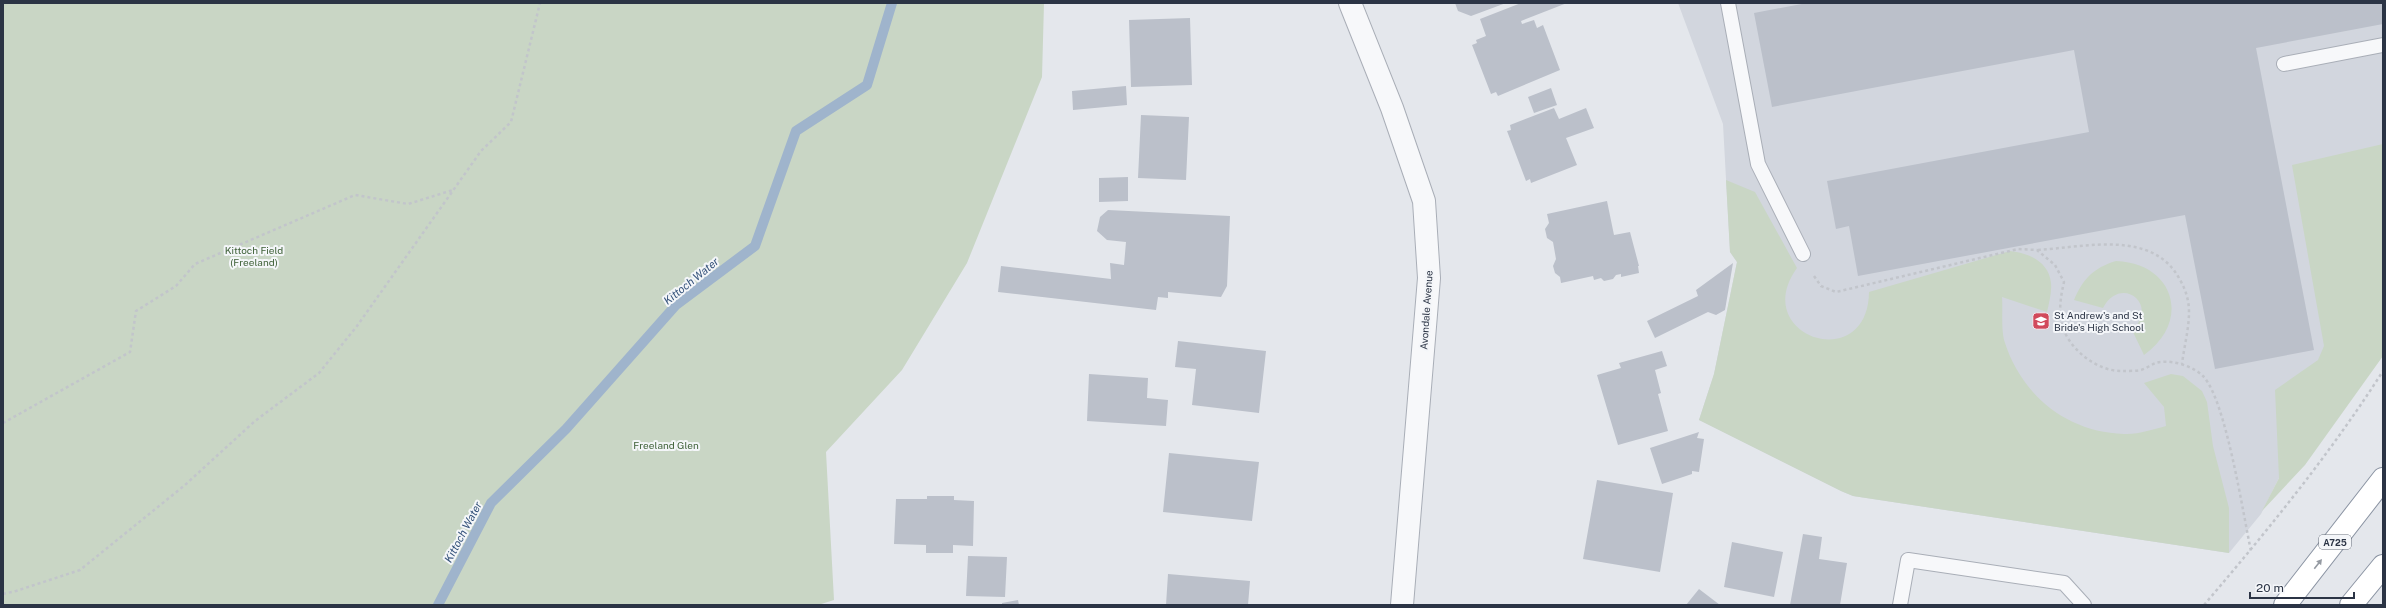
<svg xmlns="http://www.w3.org/2000/svg" width="2386" height="608" viewBox="0 0 2386 608" font-family="'Public Sans',sans-serif">
	<style>
		.built { fill: #d2d6de }
		.green { fill: #c9d6c5 }
		.lines { fill: none; stroke-linecap: round; stroke-linejoin: round }
		.stream { stroke: #9fb4cc; stroke-width: 10 }
		.building { fill: #bbc0ca }
		.service-casing { stroke: #a9aeb7; stroke-width: 16 }
		.minor-casing { stroke: #a9aeb7; stroke-width: 24 }
		.trunk-casing { stroke: #8b94a3; stroke-width: 24 }
		.path { stroke: #c2c5cb; stroke-width: 2.5; stroke-dasharray: 3 3; stroke-linecap: butt }
		.service { stroke: #f7f8fa; stroke-width: 14 }
		.minor { stroke: #f7f8fa; stroke-width: 22 }
		.trunk { stroke: #fff; stroke-width: 22 }
		.oneway { fill: #959aa2 }
		.labels { text-anchor: middle; dominant-baseline: central; stroke-width: 4; stroke-linejoin: round; paint-order: stroke }
		.shield { fill: #f4f6f9; stroke: #676e7b; stroke-width: 1 }
		.shield-label { font-size: 9px; font-weight: bold; fill: #2b3445 }
		.park-label { font-size: 10px; fill: #3f6138; stroke: #f4f6f9 }
		.street-label { font-size: 10px; fill: #2b3445; stroke: #f4f6f9 }
		.poi-label { font-size: 10px; fill: #2b3445; stroke: #f4f6f9; text-anchor: start }
		.water-label { font-size: 11px; font-style: italic; fill: #34527a; stroke: #f4f6f9 }
	</style>
	<rect width="100%" height="100%" fill="#e4e7ec"/>
	<path class="built" d="M1678,3H2383V269L2261,514L2229,553L1853,496L1841,491L1699,420L1714,374L1737,262L1730,252L1723,124Z"/>
	<path class="green" d="M3,3H1044L1042,77L967,263L902,370L826,452L834,600L818,605H3Z
		M2383,144V356L2305,465L2262,511L2279,478L2275,390L2318,360L2324,346L2292,165Z
		M1726,180L1755,192L1797,268C1748,336 1868,376 1869,292L2010,251C2029,253 2049,262 2051,283C2052,292 2049,303 2047,312L2002,297C2003,310 2001,327 2004,340C2021,395 2066,432 2124,434C2137,435 2154,429 2166,426L2164,407L2144,383L2171,374L2183,376L2202,391L2207,402L2213,446L2229,508V553L1853,496L1841,491L1699,420L1714,374L1737,262L1730,252Z
		M2116,261C2174,263 2192,321 2144,355L2132,330C2160,305 2121,274 2103,308L2074,300C2083,279 2093,268 2116,261Z"/>
	<g class="lines">
		<path class="stream" d="M438,605L491,503L566,429L676,305L755,246L796,131L867,85L892,3"/>
	</g>
	<path class="building" d="M1455,3H1506L1471,16L1458,11Z
		M1521,3H1567L1521,21L1522,24L1534,20L1537,28L1543,25L1560,70L1498,96L1496,92L1491,94L1472,45L1477,43L1476,40L1486,36L1480,19Z
		M1807,3H2383V24L2256,48L2314,350L2215,369L2185,215L1858,276L1849,226L1836,229L1827,181L2089,132L2074,50L1772,107L1754,13Z
		M1190,18L1192,85L1131,87L1129,20Z
		M1126,86L1127,105L1073,110L1072,91Z
		M1551,88L1557,105L1534,113L1528,97Z
		M1554,108L1559,119L1586,108L1594,128L1566,138L1577,165L1531,183L1530,179L1526,181L1507,131L1511,130L1510,125Z
		M1141,115L1189,117L1186,180L1138,178Z
		M1128,177V201L1099,202V178Z
		M1607,201L1614,235L1630,232L1639,266H1638L1639,273L1621,277V274L1616,275L1613,279L1604,281L1601,278L1594,280L1593,276L1561,283L1560,277L1555,273L1553,266L1556,259L1553,242L1547,238L1545,229L1549,223L1547,214Z
		M1108,210L1230,216L1227,286L1221,297L1168,292V298L1158,297L1156,310L998,292L1001,266L1111,279L1110,263L1124,265L1126,242L1107,240L1097,231L1100,217Z
		M1733,263L1725,310L1716,315L1708,312L1655,338L1647,321L1698,296L1696,290Z
		M1178,341L1266,351L1259,413L1192,405L1196,369L1175,367Z
		M1662,351L1667,366L1655,370L1661,393L1658,394L1668,431L1618,445L1597,375L1621,368L1619,363Z
		M1089,374L1148,378L1147,398L1168,400L1166,426L1087,421Z
		M1699,432L1697,438L1704,439L1699,472L1692,471V474L1662,484L1650,448Z
		M1169,453L1259,462L1252,521L1163,512Z
		M1597,480L1673,493L1660,572L1583,559Z
		M927,496H954V500L974,501L973,546L953,545V553H926V545L894,544L896,499H927Z
		M1803,534L1822,537L1819,559L1847,563L1840,605H1790Z
		M1732,542L1783,552L1774,597L1724,587Z
		M968,556L1007,557L1005,597L966,596Z
		M1168,574L1250,581L1248,605H1166Z
		M1699,589L1720,605H1686Z
		M1018,600L1019,605H1002V603Z"/>
	<g class="lines">
		<defs>
			<path id="service" d="M1728,3L1758,164L1803,254
				M2284,64L2383,45
				M1900,605L1908,560L2064,583L2084,605"/>
			<path id="minor" d="M1350,3L1392,108L1424,201L1429,278L1402,605"/>
			<path id="trunk" d="M2285,605L2383,479
				M2351,605L2383,566"/>
		</defs>
		<use href="#service" class="service-casing"/>
		<use href="#minor" class="minor-casing"/>
		<use href="#trunk" class="trunk-casing"/>
		<path class="path" d="M2038,250C2085,247 2154,229 2180,280C2186,290 2189,301 2189,312C2189,329 2184,347 2182,364
			M1814,276L1821,286L1836,292L2018,249L2037,250L2055,265L2064,282C2061,295 2059,307 2061,321C2066,347 2096,372 2123,371C2128,371 2135,371 2141,370C2148,368 2154,362 2161,362C2174,360 2194,367 2203,376C2226,400 2243,514 2251,551
			M3,423L130,352L136,311L176,286L195,264L355,195L408,204L453,190
			M3,594L16,591L80,570L185,485L255,421L319,373L357,326L481,151L511,122L540,3
			M2204,605C2268,530 2330,454 2383,371"/>
		<use href="#service" class="service"/>
		<use href="#minor" class="minor"/>
		<use href="#trunk" class="trunk"/>
	</g>
	<defs><path id="oneway-solid" d="M-6-.8H1V-3.2L6.5 0L1 3.2V.8H-6Z"/></defs>
	<use class="oneway" href="#oneway-solid" transform="translate(2318 564) rotate(-52)"/>
	<defs>
		<symbol id="school-square" viewBox="-11 -11 22 22"><rect x="-9" y="-9" width="18" height="18" rx="4" fill="#d1495b" stroke="#f4f6f9"/><path d="M0-5L7-2L0 1L-7-2ZM-4 1L0 2.5L4 1V4Q0 6-4 4Z" fill="#fff"/></symbol>
	</defs>
	<g fill-rule="evenodd">
		<use href="#school-square" x="2031" y="311" width="20" height="20"/>
	</g>
	<g class="labels">
		<rect class="shield" x="2319" y="535" width="32" height="14" rx="3"/>
		<g class="shield-label">
			<text x="2335" y="542">A725</text>
		</g>
		<g class="park-label">
			<text x="254" y="250">Kittoch Field<tspan x="254" dy="12">(Freeland)</tspan></text>
			<text x="666" y="445">Freeland Glen</text>
		</g>
		<g class="street-label">
			<text transform="translate(1426 310) rotate(-86)">Avondale Avenue</text>
		</g>
		<g class="poi-label">
			<text x="2054" y="315">St Andrew's and St<tspan x="2054" dy="12">Bride's High School</tspan></text>
		</g>
		<g class="water-label">
			<text transform="translate(691 281) rotate(-39)">Kittoch Water</text>
			<text transform="translate(463 532) rotate(-62)">Kittoch Water</text>
		</g>
	</g>
	<rect width="2386" height="608" fill="none" stroke="#2b3445" stroke-width="8"/>
	<path d="M2250 592v6h104v-6" fill="none" stroke="#2b3445" stroke-width="2"/>
	<text x="2256" y="592" font-size="12" fill="#2b3445" stroke="#f4f6f9" stroke-width="3" paint-order="stroke">20 m</text>
</svg>
